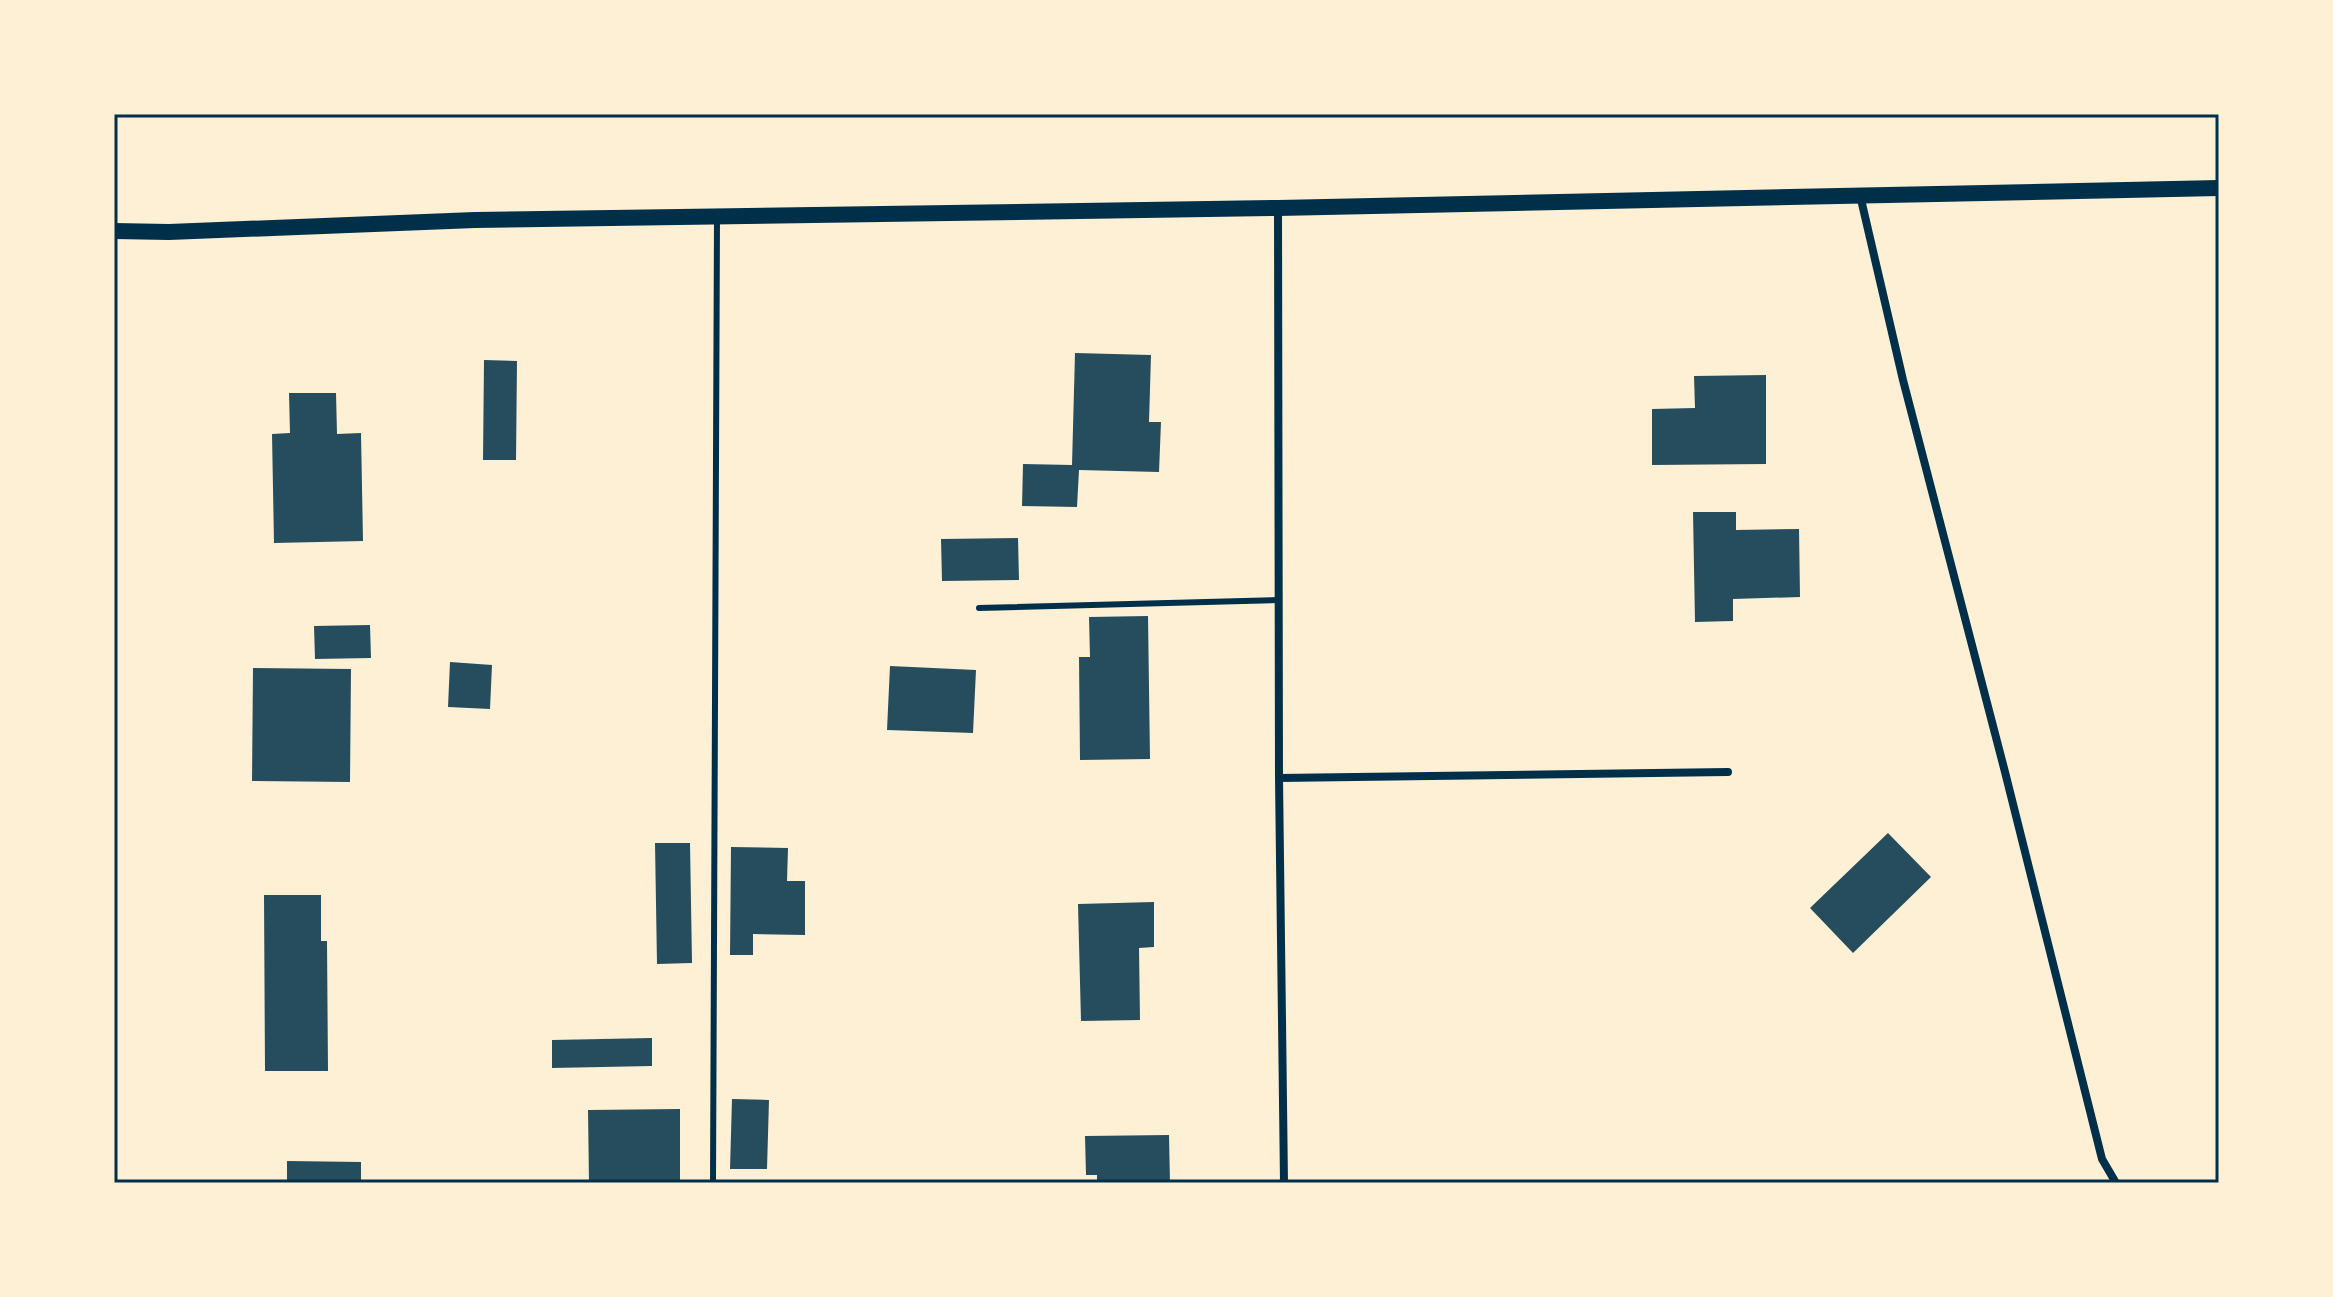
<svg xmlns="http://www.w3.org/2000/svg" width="2333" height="1297" viewBox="0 0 2333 1297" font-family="'Archivo Narrow',sans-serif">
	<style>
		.building { fill: #264d5e }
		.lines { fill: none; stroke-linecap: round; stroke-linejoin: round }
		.service { stroke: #003049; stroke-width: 6 }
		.minor { stroke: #003049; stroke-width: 8 }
		.secondary { stroke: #003049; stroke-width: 16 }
		.neatline { fill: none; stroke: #003049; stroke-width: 3 }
	</style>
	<rect width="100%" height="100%" fill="#fdf0d5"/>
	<path class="building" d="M1075,353L1151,355L1149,422H1161L1159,472L1079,470L1077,507L1022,506L1023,464L1072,465Z
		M484,360L517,361L516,460H483Z
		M1766,375V464L1652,465V409L1695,408L1694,376Z
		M289,393H336L337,434L361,433L363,541L274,543L272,434L290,433Z
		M1693,512H1736V530L1799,529L1800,597L1733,599V621L1695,622Z
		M1018,538L1019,580L942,581L941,539Z
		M1148,616L1150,759L1080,760L1079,657H1090L1089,617Z
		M370,625L371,658L315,659L314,626Z
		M450,662L492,665L490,709L448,707Z
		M890,666L976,670L973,733L887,730Z
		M253,668L351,669L350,782L252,781Z
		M1888,833L1931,877L1853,953L1810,908Z
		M655,843H690L692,963L657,964Z
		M731,847L788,848L787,881H805V935L753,934V955H730Z
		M264,895H321V941H327L328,1071H265Z
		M1154,902V947L1139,948L1140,1020L1081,1021L1078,904Z
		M652,1038V1066L552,1068V1040Z
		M732,1099L769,1100L767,1169H730Z
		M680,1109V1183H589L588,1110Z
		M1169,1135L1170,1183H1097V1175H1086L1085,1136Z
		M287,1161L361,1162V1183H287Z"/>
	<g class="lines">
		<path class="service" d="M979,608L1279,600
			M713,1183L717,217"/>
		<path class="minor" d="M1860,195L1903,380L2005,772L2102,1159L2116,1183
			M1278,208L1279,778L1284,1183
			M1279,778L1728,772"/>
		<path class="secondary" d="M114,231L169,232L475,220L1278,208L2219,188"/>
	</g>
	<rect width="2333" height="1297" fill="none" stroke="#fdf0d5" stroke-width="232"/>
	<rect x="116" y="116" width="2101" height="1065" class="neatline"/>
</svg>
